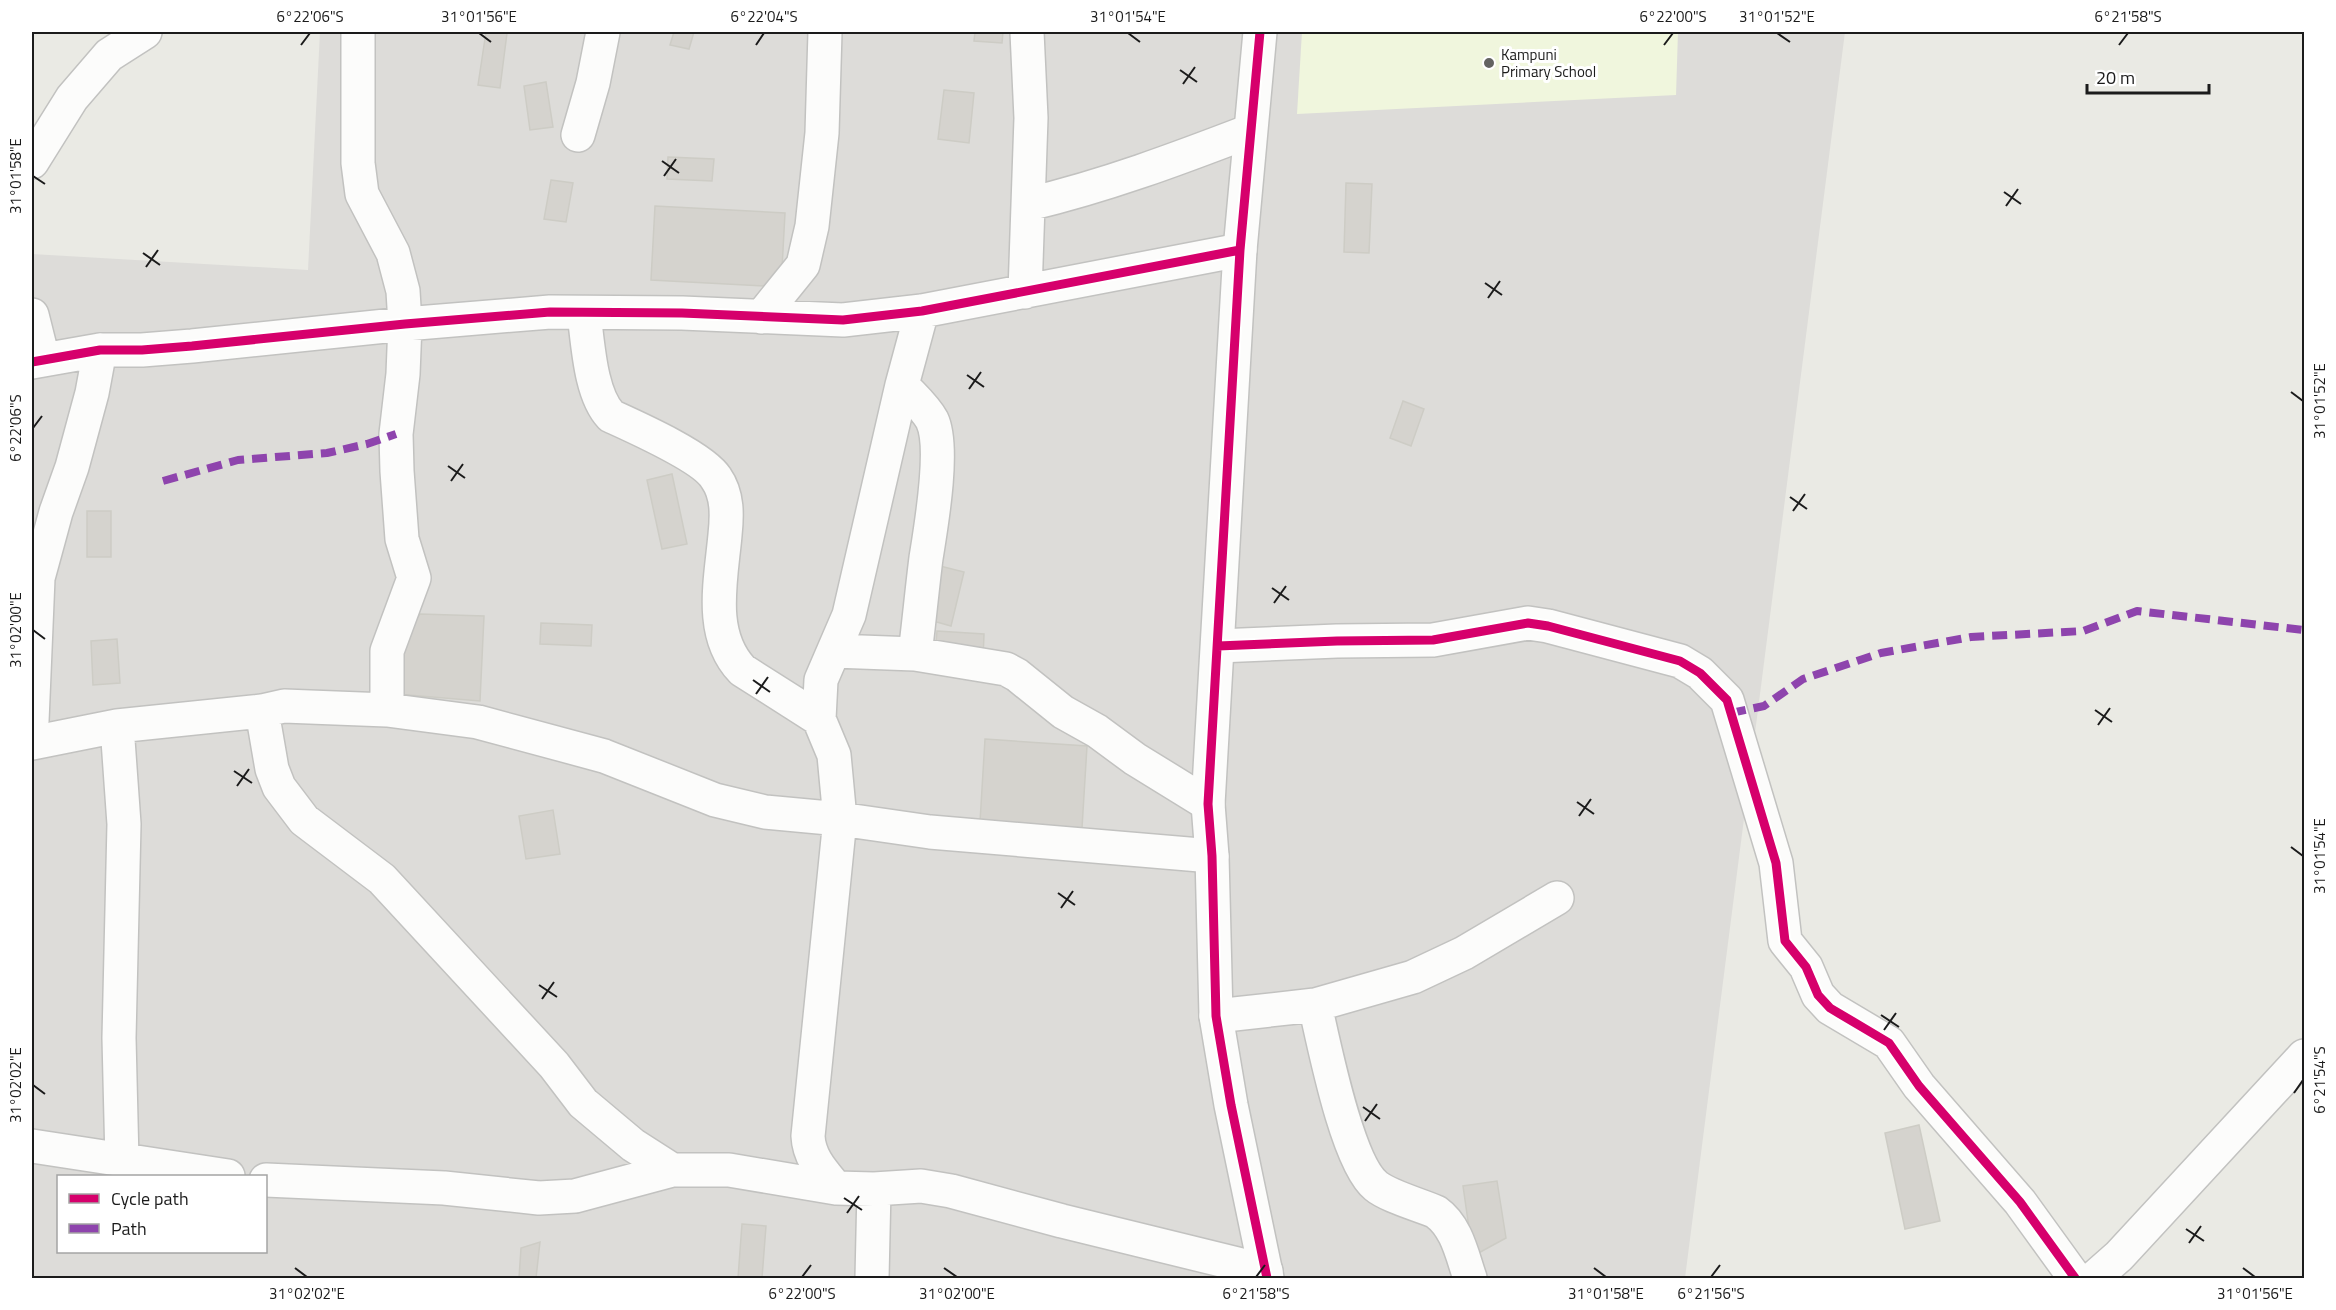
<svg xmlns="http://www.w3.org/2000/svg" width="2336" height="1310" viewBox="0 0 2336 1310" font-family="'Titillium Web',sans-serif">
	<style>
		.residential { fill: #dddcd9; fill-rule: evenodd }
		.education { fill: #f0f6dd }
		.building { fill: #d5d3ce; stroke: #cdccc5; stroke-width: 1.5 }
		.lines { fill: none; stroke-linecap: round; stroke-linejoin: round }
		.minor-casing { stroke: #c2c2c0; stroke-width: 36 }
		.tertiary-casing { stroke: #c2c2c0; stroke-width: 36 }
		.minor { stroke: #fcfcfb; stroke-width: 33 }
		.tertiary { stroke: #fcfcfb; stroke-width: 33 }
		.quiet { stroke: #8e44ad; stroke-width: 8; stroke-dasharray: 15 8; stroke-linecap: butt }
		.cycleway-casing { stroke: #fff; stroke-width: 13 }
		.cycleway { stroke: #d6006c; stroke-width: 9 }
		.ticks { fill: none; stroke: #1b1b1b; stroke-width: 2 }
		.poi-dot { fill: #636361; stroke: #fff; stroke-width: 2 }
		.labels { text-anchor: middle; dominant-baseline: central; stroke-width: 6; stroke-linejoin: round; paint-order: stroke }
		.poi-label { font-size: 15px; fill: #1b1b1b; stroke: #fff; text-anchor: start }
		.neatline { fill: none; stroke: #1b1b1b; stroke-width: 2 }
		.ticks-label { font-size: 15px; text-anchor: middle; fill: #1b1b1b }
	</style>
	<rect width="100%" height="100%" fill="#eaeae4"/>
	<path class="residential" d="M320,32H1845L1685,1278H32V254L308,270ZM58,1176H266V1252H58Z"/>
	<path class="education" d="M1302,32H1678L1676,95L1297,114Z"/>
	<path class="building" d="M486,32L507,33L500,88L478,85Z
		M674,32H694L689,49L670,45Z
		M975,32H1003L1002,43L974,41Z
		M546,82L553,127L530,130L524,86Z
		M944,90L974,93L969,143L938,139Z
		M668,157L714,159L712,181L667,179Z
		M551,180L573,183L566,222L544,219Z
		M1346,183L1372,184L1369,253L1344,252Z
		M655,206L785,213L781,287L651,280Z
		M1403,401L1424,409L1411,446L1390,438Z
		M672,474L687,544L662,549L647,480Z
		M87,511H111V557H87Z
		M940,566L964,572L951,626L926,619Z
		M420,614L484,616L480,701L396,694L401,638Z
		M541,623L592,625L591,646L540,644Z
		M937,631L984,634L983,659L935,656Z
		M117,639L120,683L93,685L91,641Z
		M985,739L1087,746L1082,828L980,822Z
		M553,810L560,854L526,859L519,816Z
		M1919,1125L1940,1221L1905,1229L1885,1133Z
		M1497,1181L1506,1238L1473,1256L1463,1186Z
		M742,1224L766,1226L762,1278H738Z
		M540,1242L536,1278H519L521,1248Z"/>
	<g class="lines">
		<defs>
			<path id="minor" d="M358,32V163L362,194L393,253L403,291L405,324L403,374L396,434L397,471L402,539L414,578L387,651V710
				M578,135L593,83L603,32
				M32,162L72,98L109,55L145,32
				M1029,204C1105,186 1177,159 1250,131
				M1025,292L1031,118L1027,32
				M584,314C588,343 590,394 611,416C635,427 703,457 716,478C728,495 727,516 725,535C721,580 708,634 742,670L819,719
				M32,315L43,359
				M761,317L803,265L812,226L822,133L825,32
				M32,362L100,350H142L192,346L405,324L550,312L682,313L843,320L922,311L1240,250
				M902,385C912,396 925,407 932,420C945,447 931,527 926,558C922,590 919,622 915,654
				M1218,646L1337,641L1433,640L1528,623L1548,626L1680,661L1700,673L1727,700L1776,863L1785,941L1806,967L1818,995L1830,1008L1889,1043L1919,1086L2020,1202L2075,1278
				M834,651L915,654L1006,669L1017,675L1063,712L1097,731L1135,759L1208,804
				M262,711L272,769L279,787L304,820L382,879L554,1065L583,1103L633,1145L672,1170
				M32,721L38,578L56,512L72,467L92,393L100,350
				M117,726L124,824L119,1038L122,1161
				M32,743L117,726L262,711L284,706L387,710L478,722L604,756L715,800L765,812L840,819L930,832L1212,856
				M1315,1005C1324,1044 1347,1163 1376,1186C1388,1196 1420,1205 1436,1212C1457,1227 1462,1255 1470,1278
				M1216,1016L1315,1005L1413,977L1464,953L1557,898
				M32,1146L228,1176
				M266,1180L444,1188L539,1198L575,1196L672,1170H729L836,1188L874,1189L921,1186L951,1191L1062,1221L1266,1271
				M836,1188C823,1172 809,1158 808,1136L840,819L834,755L819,719L821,680L849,615L902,385L922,311
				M872,1278L874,1189
				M2094,1278L2119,1256L2304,1056"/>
			<path id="tertiary" d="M1260,32L1240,250L1208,804L1212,856L1216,1016L1231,1105L1267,1278"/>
		</defs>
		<use href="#minor" class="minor-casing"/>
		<use href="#tertiary" class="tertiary-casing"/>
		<use href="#minor" class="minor"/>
		<use href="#tertiary" class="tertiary"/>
		<path class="quiet" d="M163,481L238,460L327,453L367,444L396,434
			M1731,713L1764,706L1803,679L1881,653L1971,637L2083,631L2137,611L2304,630"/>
		<defs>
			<path id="cycleway" d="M1260,32L1240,250L1208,804L1212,856L1216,1016L1231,1105L1267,1278
				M32,362L100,350H142L192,346L405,324L550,312L682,313L843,320L922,311L1240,250
				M1218,646L1337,641L1433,640L1528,623L1548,626L1680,661L1700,673L1727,700L1776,863L1785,941L1806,967L1818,995L1830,1008L1889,1043L1919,1086L2020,1202L2075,1278"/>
		</defs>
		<use href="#cycleway" class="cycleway-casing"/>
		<use href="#cycleway" class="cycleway"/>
	</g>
	<path class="ticks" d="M479,33L491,42M1128,33L1140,42M1777,33L1790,42M301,45L310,33M756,45L764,33M1664,45L1673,33M2119,45L2128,33M1180,70L1197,82M1183,84L1195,67M662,161L679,173M33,176L45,184M664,176L676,159M2004,192L2021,204M2006,206L2018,189M143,253L160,265M146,267L158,250M1485,283L1502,295M1488,298L1500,281M967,375L984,387M969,389L981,372M2291,392L2303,401M33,428L42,416M448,466L465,478M451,481L463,464M1790,497L1807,509M1793,511L1805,494M1272,588L1289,600M1274,603L1286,586M33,630L45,639M753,680L770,692M756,694L768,677M2095,710L2112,722M2098,725L2110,708M234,771L252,783M237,786L249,769M1577,802L1594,814M1579,816L1591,799M2291,847L2303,856M1058,893L1075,905M1061,908L1073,891M539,985L557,997M542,999L554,982M1881,1015L1899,1027M1884,1030L1896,1013M33,1085L45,1094M2294,1093L2303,1080M1363,1107L1380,1119M1365,1121L1377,1104M844,1198L862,1210M847,1213L859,1196M2186,1229L2204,1241M2189,1243L2201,1226M295,1268L307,1277M944,1268L957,1277M1594,1268L1606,1277M2243,1268L2255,1277M802,1277L811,1265M1256,1277L1265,1265M1711,1277L1720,1265"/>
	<circle class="poi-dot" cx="1489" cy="63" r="6"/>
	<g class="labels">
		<g class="poi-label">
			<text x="1501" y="54">Kampuni<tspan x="1501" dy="17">Primary School</tspan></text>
		</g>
	</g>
	<rect width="2336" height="1310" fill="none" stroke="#ffffff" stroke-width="66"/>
	<rect x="57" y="1175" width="210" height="78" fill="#ffffff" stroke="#a4a4a4" stroke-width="1.5"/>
	<rect x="69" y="1194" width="30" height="9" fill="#d6006c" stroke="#a4a4a4" stroke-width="1.5"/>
	<text x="111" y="1205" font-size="18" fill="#1b1b1b">Cycle path</text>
	<rect x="69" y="1224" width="30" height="9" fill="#8e44ad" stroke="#a4a4a4" stroke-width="1.5"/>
	<text x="111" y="1235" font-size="18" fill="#1b1b1b">Path</text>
	<path d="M2087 84v9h122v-9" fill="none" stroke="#1b1b1b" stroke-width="3"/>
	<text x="2096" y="84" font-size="18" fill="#1b1b1b" stroke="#ffffff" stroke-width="4.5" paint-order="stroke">20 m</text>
	<rect x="33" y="33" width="2270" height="1244" class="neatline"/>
	<g class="ticks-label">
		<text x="310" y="22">6°22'06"S</text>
		<text x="479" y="22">31°01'56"E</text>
		<text x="764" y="22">6°22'04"S</text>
		<text x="1128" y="22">31°01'54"E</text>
		<text x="1673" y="22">6°22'00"S</text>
		<text x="1777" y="22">31°01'52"E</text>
		<text x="2128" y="22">6°21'58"S</text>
		<text transform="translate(16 176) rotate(-90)" y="5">31°01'58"E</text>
		<text transform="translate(2320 401) rotate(-90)" y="5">31°01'52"E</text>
		<text transform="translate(16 428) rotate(-90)" y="5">6°22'06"S</text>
		<text transform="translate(16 630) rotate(-90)" y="5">31°02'00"E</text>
		<text transform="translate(2320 856) rotate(-90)" y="5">31°01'54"E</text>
		<text transform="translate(2320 1080) rotate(-90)" y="5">6°21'54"S</text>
		<text transform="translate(16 1085) rotate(-90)" y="5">31°02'02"E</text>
		<text x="307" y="1299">31°02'02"E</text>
		<text x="802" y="1299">6°22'00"S</text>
		<text x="957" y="1299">31°02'00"E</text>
		<text x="1256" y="1299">6°21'58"S</text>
		<text x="1606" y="1299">31°01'58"E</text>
		<text x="1711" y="1299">6°21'56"S</text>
		<text x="2255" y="1299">31°01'56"E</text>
	</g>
</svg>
